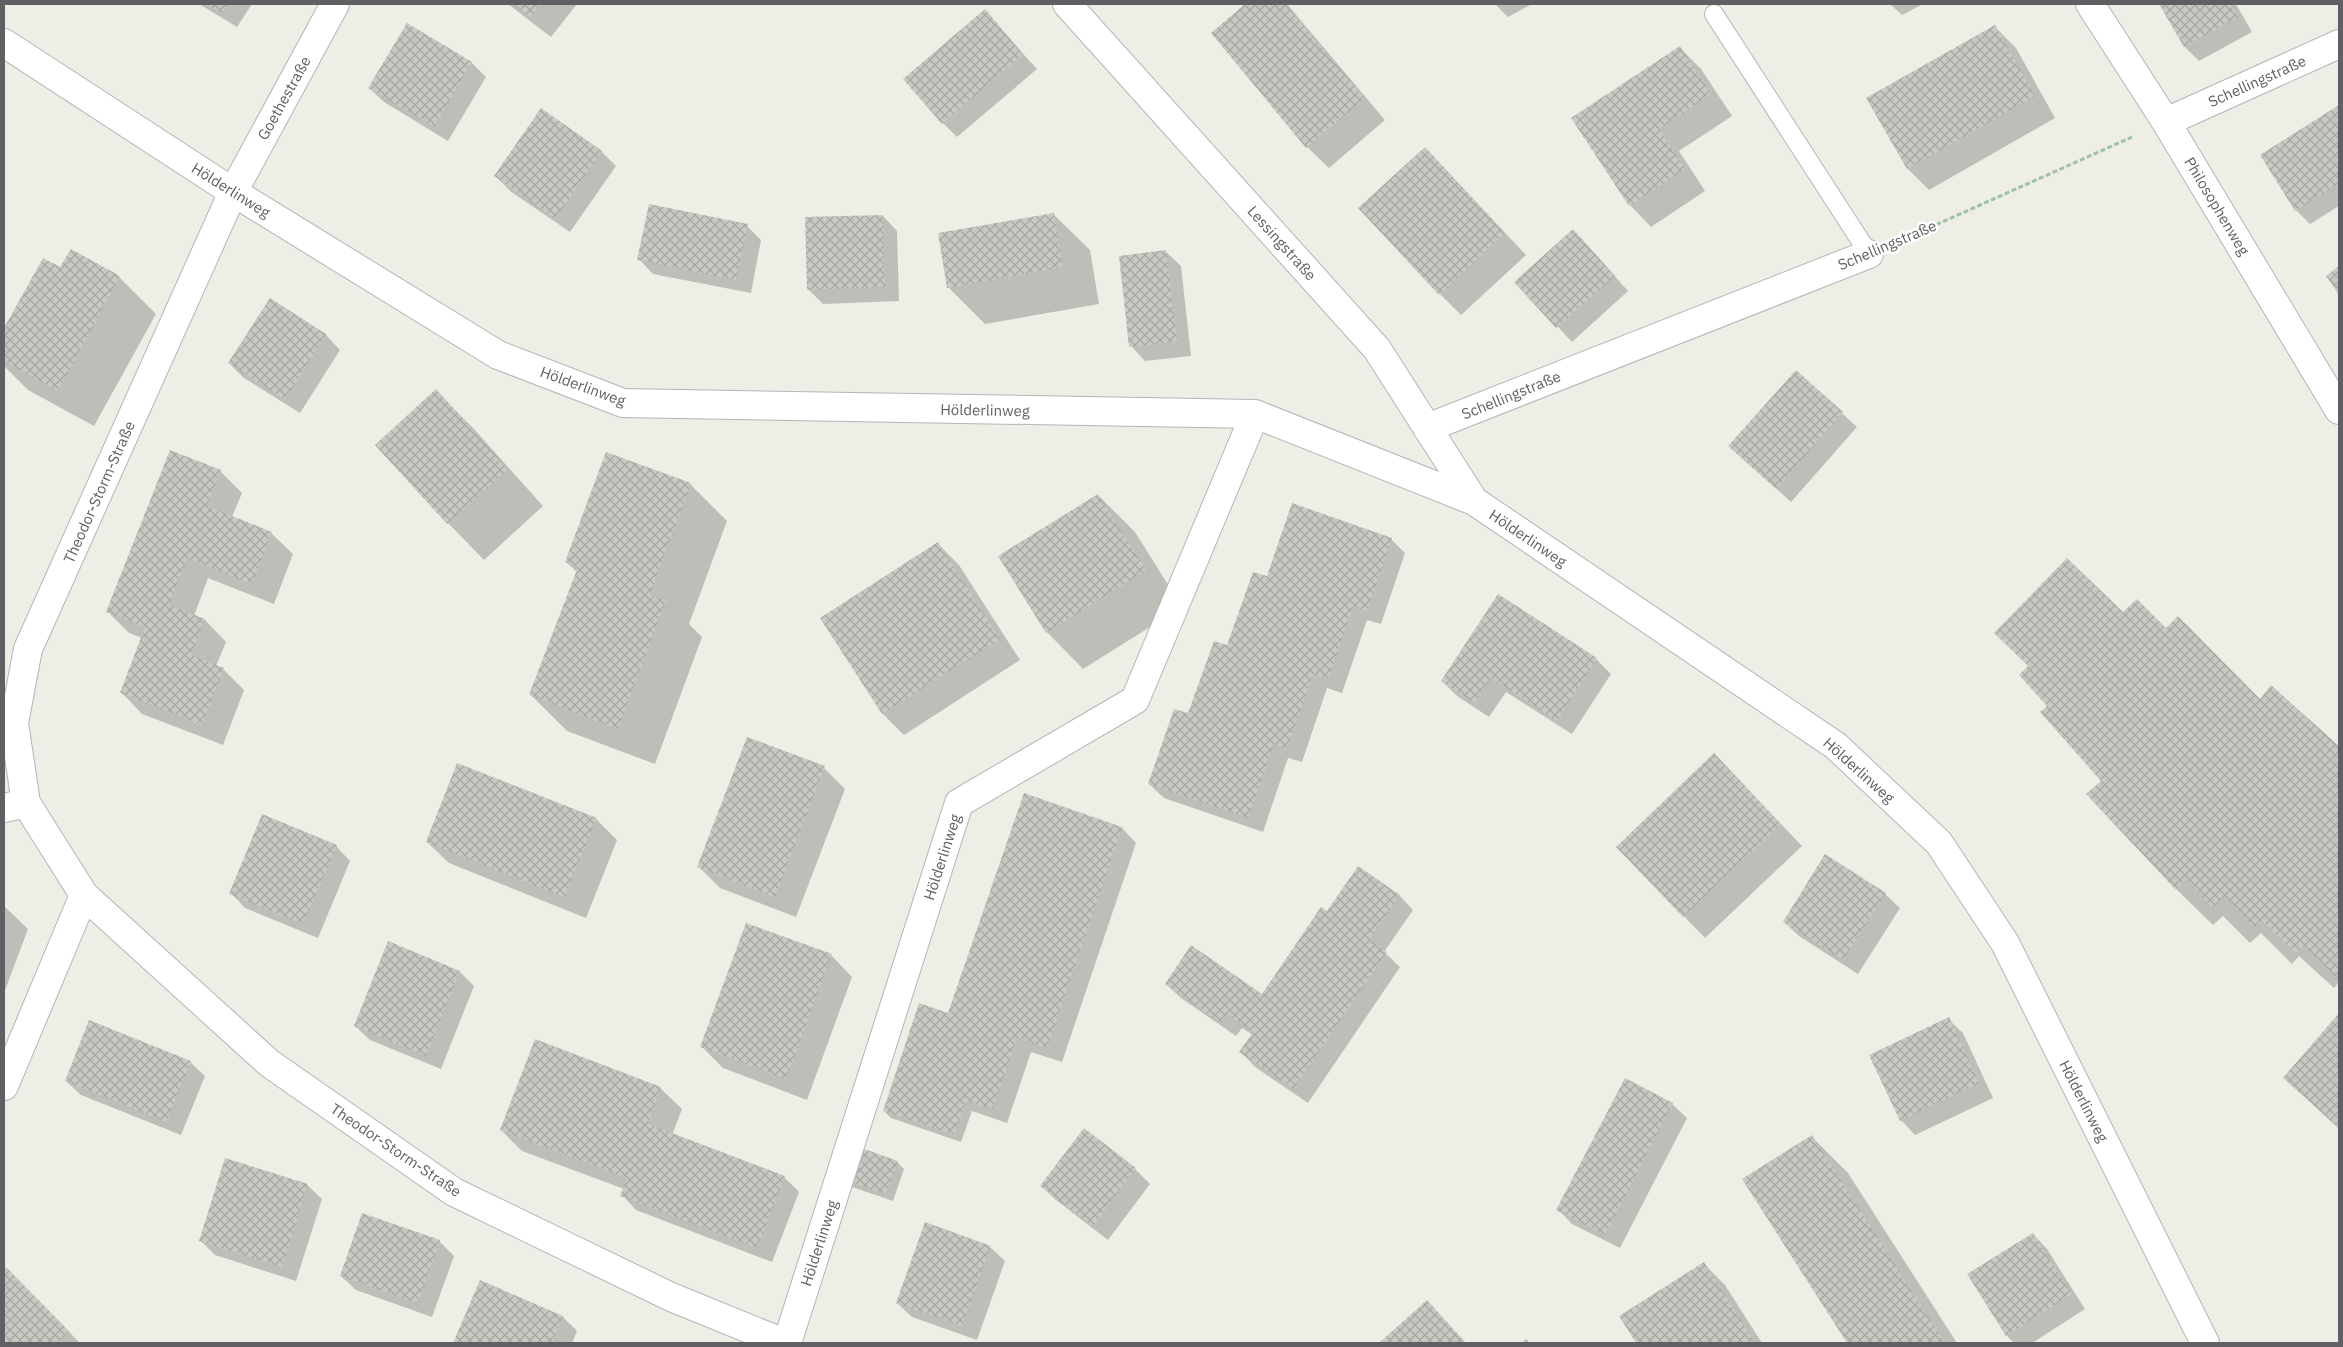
<svg xmlns="http://www.w3.org/2000/svg" width="2343" height="1347" viewBox="0 0 2343 1347" font-family="'IBM Plex Sans',sans-serif">
	<style>
		.shadow { fill: #0003 }
		.building { fill: url(#building-cross-hatch) }
		.lines { fill: none; stroke-linecap: round; stroke-linejoin: round }
		.service-casing { stroke: #b3b5b9; stroke-width: 20 }
		.minor-casing { stroke: #b3b5b9; stroke-width: 30 }
		.path { stroke: #9ec1ab; stroke-width: 3; stroke-dasharray: 5 2.5; stroke-linecap: butt }
		.service { stroke: #fff; stroke-width: 18 }
		.minor { stroke: #fff; stroke-width: 28 }
		.labels { text-anchor: middle; dominant-baseline: central; stroke-width: 5; stroke-linejoin: round; paint-order: stroke }
		.street-label { font-size: 15px; fill: #5e6064; stroke: #fff }
	</style>
	<defs>
		<pattern id="building-cross-hatch" width="8" height="8" patternUnits="userSpaceOnUse" patternTransform="scale(1.25)"><rect width="8" height="8" fill="#cac8c2"/><path d="M0 0l8 8M0 8l8-8" fill="none" stroke="#a7a6a1"/></pattern>
	</defs>
	<rect width="100%" height="100%" fill="#eeede6"/>
	<path class="shadow" d="M199,4H252L237,27Z
		M508,4H577L551,37Z
		M1247,4H1287L1385,120L1329,168L1307,147L1212,33Z
		M1495,4H1532L1508,17Z
		M1890,4H1923L1902,15Z
		M2161,4H2236L2252,32L2199,61L2185,47Z
		M984,11L1037,69L957,137L943,123Z
		M407,24L472,63L486,77L448,141L384,102L369,88Z
		M1995,27L2016,48L2055,118L1929,190L1908,169Z
		M1680,48L1701,69L1732,116L1679,151L1705,191L1651,227L1630,205L1573,119Z
		M2339,106V206L2310,224L2296,210L2261,155Z
		M542,110L602,152L616,166L570,232L510,191L496,176Z
		M1446,170L1526,255L1461,315L1440,294Z
		M1053,214L1090,250L1099,304L985,324L948,287Z
		M883,216L897,231L899,301L823,304L808,289Z
		M747,226L761,240L751,293L653,274L639,259Z
		M1587,245L1628,291L1572,342L1516,282Z
		M1166,252L1181,266L1191,356L1145,361L1131,346Z
		M43,259L61,269L119,277L156,314L94,426L28,390L4,366V331Z
		M270,300L326,335L340,350L300,413L244,378L229,363Z
		M1796,371L1857,427L1791,502L1730,446Z
		M436,391L473,428L543,506L484,560L448,523L377,445Z
		M220,471L242,493L232,517L271,533L293,554L274,604L208,578L194,616L205,620L226,642L216,666L223,669L244,690L223,745L142,714L121,692L142,638L129,633L108,612Z
		M690,484L727,521L689,624L702,637L655,764L567,731L531,695L577,572L566,562Z
		M1098,495L1135,532L1182,607L1083,669L1047,632Z
		M1391,539L1405,553L1381,624L1367,620L1342,693L1327,688L1302,762L1288,758L1263,832L1164,798L1149,784L1268,578Z
		M938,544L959,565L1020,660L904,735L883,714L822,618Z
		M2123,614L2166,630L2260,700L2271,687L2339,748V982L2334,988L2299,956L2292,964L2261,933L2250,943L2223,916L2213,925L2176,889L2102,781Z
		M1596,659L1611,674L1572,734L1506,692L1489,717L1457,696L1442,681Z
		M824,768L845,789L796,917L720,888L699,867Z
		M1735,776L1802,846L1705,938L1617,847Z
		M1025,795L1122,828L1136,843L1062,1062L1031,1052L1007,1123L972,1111L961,1142L891,1118L884,1111L949,1014Z
		M596,819L617,840L586,918L449,863L427,842Z
		M336,846L350,861L318,938L245,908L231,893Z
		M1885,894L1900,908L1858,974L1799,936L1784,922Z
		M1399,895L1413,910L1384,952L1400,967L1308,1103L1255,1067L1241,1052L1253,1035L1242,1028L1236,1036L1181,998L1166,984L1262,995L1328,913Z
		M4,906L28,929L4,993Z
		M831,955L852,977L807,1100L723,1068L702,1047Z
		M460,972L474,986L441,1069L370,1040L355,1026Z
		M2339,1016V1129L2285,1078Z
		M1948,1019L1963,1033L1993,1098L1915,1135L1901,1120Z
		M190,1062L205,1076L181,1135L81,1095L66,1081Z
		M660,1088L682,1109L672,1135L784,1177L799,1192L772,1262L636,1210L622,1195L624,1189L522,1151L501,1130Z
		M1672,1104L1687,1118L1620,1248L1572,1224L1558,1209Z
		M1084,1130L1135,1169L1150,1184L1108,1240L1056,1200L1041,1186Z
		M1812,1137L1848,1173L1957,1343H1849L1744,1179Z
		M897,1162L904,1169L893,1201L849,1186L842,1179Z
		M307,1185L322,1199L296,1281L215,1255L201,1241Z
		M2033,1234L2047,1249L2085,1309L2032,1343H2014L2007,1336Z
		M439,1241L454,1256L432,1317L356,1290L341,1276Z
		M990,1247L1005,1261L977,1340L912,1317L897,1303Z
		M1704,1264L1725,1285L1762,1343H1638L1621,1317Z
		M6,1268L80,1343H7L4,1340V1271Z
		M480,1282L563,1317L577,1331L572,1343H455Z
		M1427,1302L1466,1343H1381Z
		M1526,1339L1530,1343H1522Z"/>
	<path class="building" d="M207,4H228L222,14Z
		M513,4H540L530,17Z
		M1245,4H1285L1365,98L1306,148L1211,33Z
		M2159,4H2231L2238,17L2184,47Z
		M985,9L1023,54L942,124L903,79Z
		M407,23L472,62L434,127L368,88Z
		M1995,25L2035,96L1907,169L1866,98Z
		M1680,46L1711,94L1659,129L1685,169L1629,206L1571,118Z
		M2339,105V183L2295,211L2260,155Z
		M541,108L602,151L555,219L494,176Z
		M1425,147L1505,233L1439,295L1358,208Z
		M649,204L748,224L736,280L637,260Z
		M1054,213L1063,267L947,288L938,233Z
		M883,215L885,287L807,290L805,217Z
		M1573,229L1615,276L1556,328L1514,282Z
		M71,249L120,276L58,391L4,361V328L43,258L60,267Z
		M1166,250L1177,341L1129,347L1119,256Z
		M2339,266V295L2326,276Z
		M270,298L326,334L285,400L228,363Z
		M1796,370L1843,412L1776,489L1728,446Z
		M436,389L508,469L447,524L375,445Z
		M170,450L221,470L207,506L272,532L252,584L187,558L169,605L205,619L191,655L224,668L202,725L120,693L145,627L106,612Z
		M606,452L691,483L650,594L666,600L618,729L529,695L578,567L565,562Z
		M1098,494L1146,570L1046,633L998,556Z
		M1292,503L1392,538L1367,611L1353,606L1328,679L1313,674L1287,749L1274,744L1248,818L1148,784L1174,709L1188,713L1214,641L1227,645L1253,572L1267,576Z
		M938,542L1000,639L882,714L820,618Z
		M2067,558L2123,612L2137,599L2166,628L2178,616L2260,699L2271,685L2339,746V979L2303,946L2296,953L2262,921L2254,928L2225,896L2212,908L2187,879L2176,890L2086,794L2101,781L2040,712L2047,706L2019,675L2028,666L1994,633Z
		M1498,594L1597,658L1557,721L1491,678L1474,703L1441,681Z
		M747,737L825,766L775,897L697,867Z
		M1714,753L1781,824L1683,917L1616,847Z
		M457,763L597,818L564,897L426,842Z
		M1024,793L1122,827L1047,1048L1017,1038L993,1109L966,1101L954,1135L883,1111L919,1003L948,1013Z
		M262,814L337,845L303,924L229,894Z
		M1825,854L1886,893L1843,960L1783,922Z
		M1358,866L1400,895L1369,939L1387,952L1293,1089L1239,1052L1253,1032L1227,1014L1221,1023L1165,984L1191,945L1262,994L1321,907L1327,911Z
		M746,923L832,954L786,1079L700,1047Z
		M388,941L460,971L426,1056L354,1026Z
		M2339,1013V1128L2283,1078Z
		M1949,1017L1979,1083L1900,1121L1869,1055Z
		M89,1020L191,1061L166,1122L65,1081Z
		M535,1039L661,1087L648,1124L785,1176L757,1248L620,1196L627,1178L500,1130Z
		M1625,1078L1673,1103L1605,1235L1556,1210Z
		M1084,1128L1136,1168L1093,1226L1040,1186Z
		M1812,1135L1945,1343H1847L1742,1179Z
		M853,1145L898,1161L886,1194L841,1179Z
		M225,1158L308,1184L282,1267L199,1241Z
		M362,1213L440,1240L418,1303L340,1276Z
		M925,1222L991,1246L962,1326L896,1303Z
		M2033,1233L2072,1294L2006,1336L1967,1274Z
		M1704,1262L1753,1339L1747,1343H1636L1619,1316Z
		M6,1267L69,1331L57,1343H6L4,1341V1269Z
		M480,1280L563,1316L552,1343H453Z
		M1427,1300L1466,1343H1379Z"/>
	<g class="lines">
		<defs>
			<path id="service" d="M1714,14L1869,254"/>
			<path id="minor" d="M335,4L233,192L28,649L14,723L26,803L84,895L269,1063L454,1192L671,1297L784,1343
				M1067,4L1377,349L1474,501
				M2090,4L2166,122L2339,410
				M4,43L233,192L498,355L623,403L1255,414L1474,501L1836,746L1939,843L2005,943L2205,1343
				M2166,122L2339,44
				M1427,428L1869,254
				M4,808L26,803
				M4,1086L84,895
				M787,1343L959,803L1135,700L1255,414"/>
		</defs>
		<use href="#service" class="service-casing"/>
		<use href="#minor" class="minor-casing"/>
		<path class="path" d="M1902,240L2132,137"/>
		<use href="#service" class="service"/>
		<use href="#minor" class="minor"/>
	</g>
	<g class="labels">
		<g class="street-label">
			<text transform="translate(2257 81) rotate(-24)">Schellingstraße</text>
			<text transform="translate(284 98) rotate(-61)">Goethestraße</text>
			<text transform="translate(231 190) rotate(32)">Hölderlinweg</text>
			<text transform="translate(2217 206) rotate(59)">Philosophenweg</text>
			<text transform="translate(1282 243) rotate(48)">Lessingstraße</text>
			<text transform="translate(1887 245) rotate(-23)">Schellingstraße</text>
			<text transform="translate(583 386) rotate(20)">Hölderlinweg</text>
			<text transform="translate(1511 395) rotate(-22)">Schellingstraße</text>
			<text transform="translate(985 410) rotate(1)">Hölderlinweg</text>
			<text transform="translate(99 492) rotate(-66)">Theodor-Storm-Straße</text>
			<text transform="translate(1528 538) rotate(34)">Hölderlinweg</text>
			<text transform="translate(1859 770) rotate(42)">Hölderlinweg</text>
			<text transform="translate(942 857) rotate(-72)">Hölderlinweg</text>
			<text transform="translate(2084 1101) rotate(63)">Hölderlinweg</text>
			<text transform="translate(396 1150) rotate(34)">Theodor-Storm-Straße</text>
			<text transform="translate(819 1243) rotate(-72)">Hölderlinweg</text>
		</g>
	</g>
	<rect width="2343" height="1347" fill="none" stroke="#5e6064" stroke-width="10"/>
</svg>
